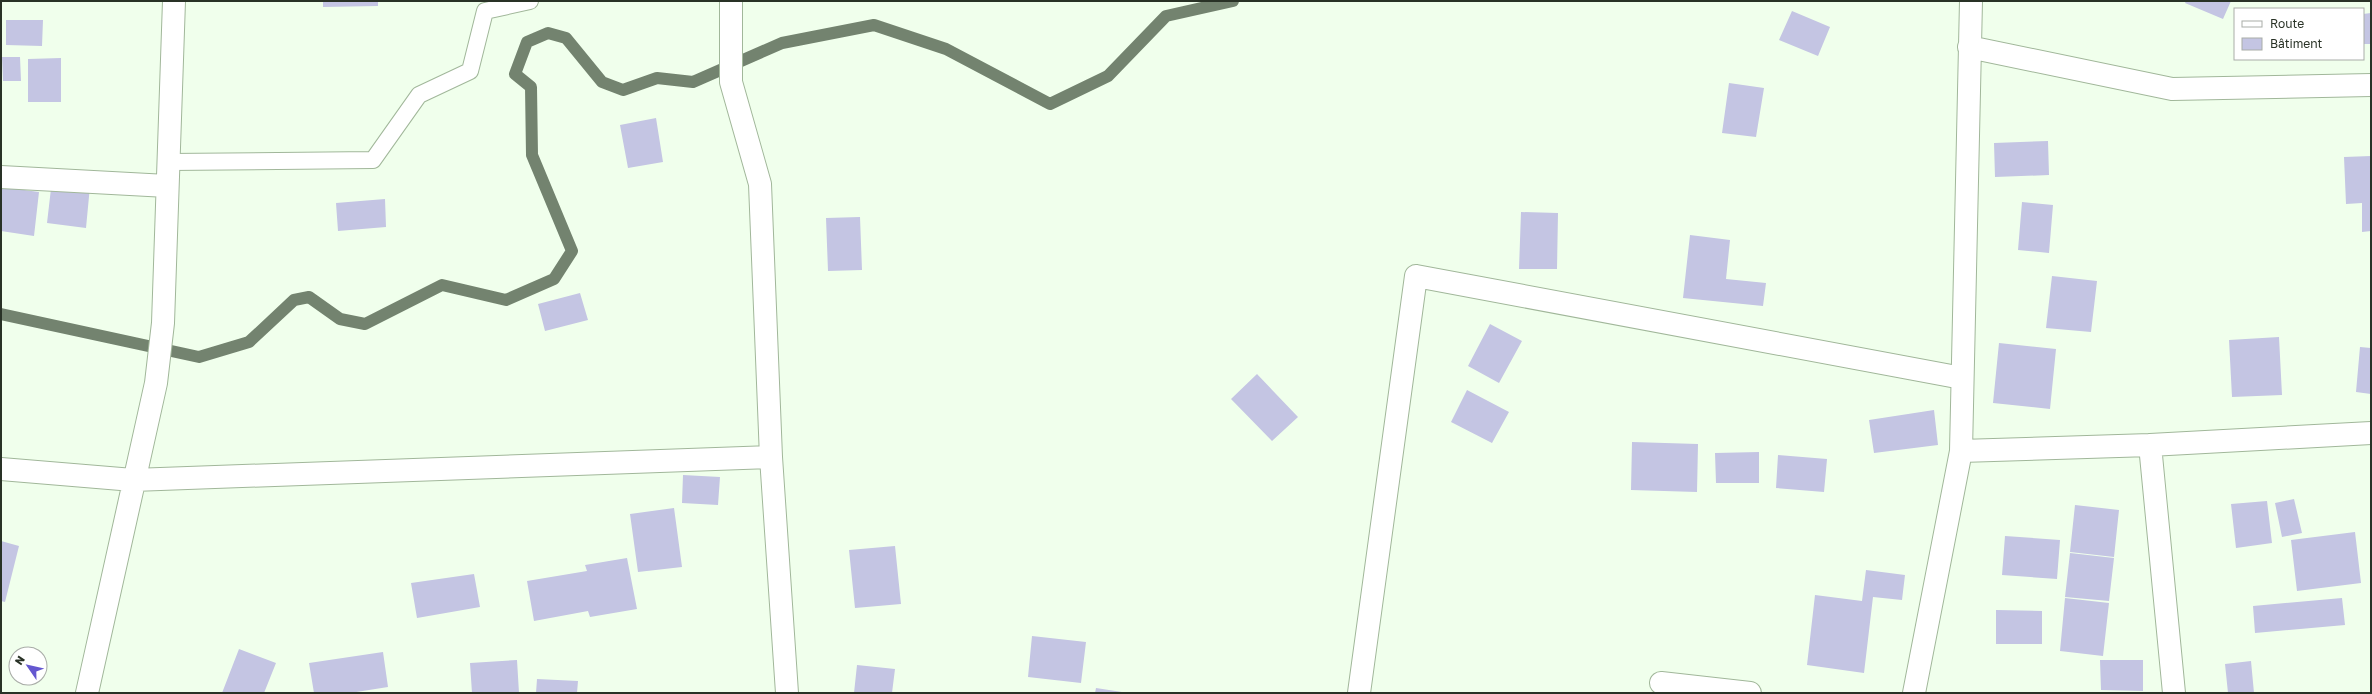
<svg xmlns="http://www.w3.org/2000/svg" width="2372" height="694" viewBox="0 0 2372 694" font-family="'Golos Text',sans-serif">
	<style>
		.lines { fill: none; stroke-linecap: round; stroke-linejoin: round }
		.stream { stroke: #73836f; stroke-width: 12 }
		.building { fill: #c4c5e3 }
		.lane-casing { stroke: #a1b79a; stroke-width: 18 }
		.street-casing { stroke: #a1b79a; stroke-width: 24 }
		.lane { stroke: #fff; stroke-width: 16 }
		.street { stroke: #fff; stroke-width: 22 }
	</style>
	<rect width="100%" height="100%" fill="#f0ffec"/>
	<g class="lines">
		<path class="stream" d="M1,314L199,357L249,342L294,300L309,297L340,319L365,324L442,285L506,300L554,279L572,251L532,155L531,87L515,74L527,42L548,33L566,38L602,82L623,90L657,78L693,82L782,43L874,25L946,49L1050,104L1108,76L1166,16L1233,1"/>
	</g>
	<path class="building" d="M323,1H378V6L323,7Z
		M2186,1H2231L2223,19L2185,3Z
		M1792,11L1830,27L1818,56L1779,40Z
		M2371,13V44H2363V14Z
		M6,20H43L42,46L6,45Z
		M2,57H20L21,81H3Z
		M61,58V102H28V59Z
		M1729,83L1764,88L1756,137L1722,133Z
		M656,118L663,162L628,168L620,125Z
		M2048,141L2049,175L1995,177L1994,143Z
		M2371,156V231L2362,232V203L2346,204L2344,157Z
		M52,180L90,186L86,228L47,223Z
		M2,187L39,192L34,236L1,231Z
		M385,199L386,227L338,231L336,203Z
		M2022,202L2053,205L2049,253L2018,250Z
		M1521,212L1558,213L1557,269H1519Z
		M860,217L862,270L828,271L826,218Z
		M1690,235L1730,240L1726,279L1766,283L1763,306L1683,298Z
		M2052,276L2097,281L2091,332L2046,328Z
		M580,293L588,320L545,331L538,304Z
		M1490,324L1522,341L1499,383L1468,366Z
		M2279,337L2282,395L2232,397L2229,340Z
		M1999,343L2056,349L2050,409L1993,403Z
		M2360,347L2371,348V394L2356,392Z
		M1257,374L1298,417L1272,441L1231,399Z
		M1467,390L1509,412L1492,443L1451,422Z
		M1934,410L1938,445L1874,453L1869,420Z
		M1632,442L1698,444L1697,492L1631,490Z
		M1759,452V483H1716L1715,453Z
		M1778,455L1827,459L1824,492L1776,488Z
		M683,475L720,477L718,505L682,503Z
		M2294,499L2302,533L2282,537L2275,503Z
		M2267,501L2272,543L2236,548L2231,504Z
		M2075,505L2119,510L2114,557L2070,552Z
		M674,508L682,567L638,572L630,514Z
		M2355,532L2361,583L2297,591L2291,540Z
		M2005,536L2060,540L2057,579L2002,575Z
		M1,541L19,546L5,602L1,601Z
		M895,546L901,604L855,608L849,550Z
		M2070,553L2114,558L2109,601L2065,597Z
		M627,558L637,609L590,617L588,611L534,621L527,581L587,571L585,565Z
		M1866,570L1905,575L1902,600L1873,597L1864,673L1807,665L1815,595L1862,601Z
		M474,574L480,607L417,618L411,583Z
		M2065,598L2109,603L2103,656L2060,651Z
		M2342,598L2345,625L2255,633L2253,606Z
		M1996,610L2042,611V644H1996Z
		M1032,636L1086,642L1081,683L1028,677Z
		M239,649L276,663L264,693H222Z
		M383,652L388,687L350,693H314L309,663Z
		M517,660L519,693H472L470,663Z
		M2100,660H2143V691L2101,690Z
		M2251,661L2254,693H2228L2225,664Z
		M857,665L895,669L892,693H854Z
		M537,679L578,681L577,693H536Z
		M1096,688L1122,692V693H1095Z"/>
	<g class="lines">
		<defs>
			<path id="lane" d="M169,162L373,160L419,95L470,71L485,11L530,1"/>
			<path id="street" d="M731,1V82L760,184L771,457L787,693
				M1969,47L2172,89L2371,85
				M1,177L167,186
				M2150,445L2174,693
				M1961,451L2150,445L2371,433
				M1,469L133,480L771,457
				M1661,683L1750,693
				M87,693L156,383L163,323L174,1
				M1359,693L1416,276L1962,378
				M1914,693L1961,451L1971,1"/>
		</defs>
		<use href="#lane" class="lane-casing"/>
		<use href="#street" class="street-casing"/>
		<use href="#lane" class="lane"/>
		<use href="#street" class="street"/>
	</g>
	<rect width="2372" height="694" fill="none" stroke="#293226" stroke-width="4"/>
	<rect x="2234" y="8" width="130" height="52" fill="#ffffff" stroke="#a9ada8"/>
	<rect x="2242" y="21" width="20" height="6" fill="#ffffff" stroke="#a9ada8"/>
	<text x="2270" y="28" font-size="12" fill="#293226">Route</text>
	<rect x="2242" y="38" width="20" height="12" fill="#c4c5e3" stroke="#a9ada8"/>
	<text x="2270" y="48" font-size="12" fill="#293226">Bâtiment</text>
	<g transform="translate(28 666) rotate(304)"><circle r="19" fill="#ffffff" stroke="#a9ada8"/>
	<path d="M0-3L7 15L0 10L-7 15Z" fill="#6457d0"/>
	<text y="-6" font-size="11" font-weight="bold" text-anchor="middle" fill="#293226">N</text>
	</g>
</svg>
